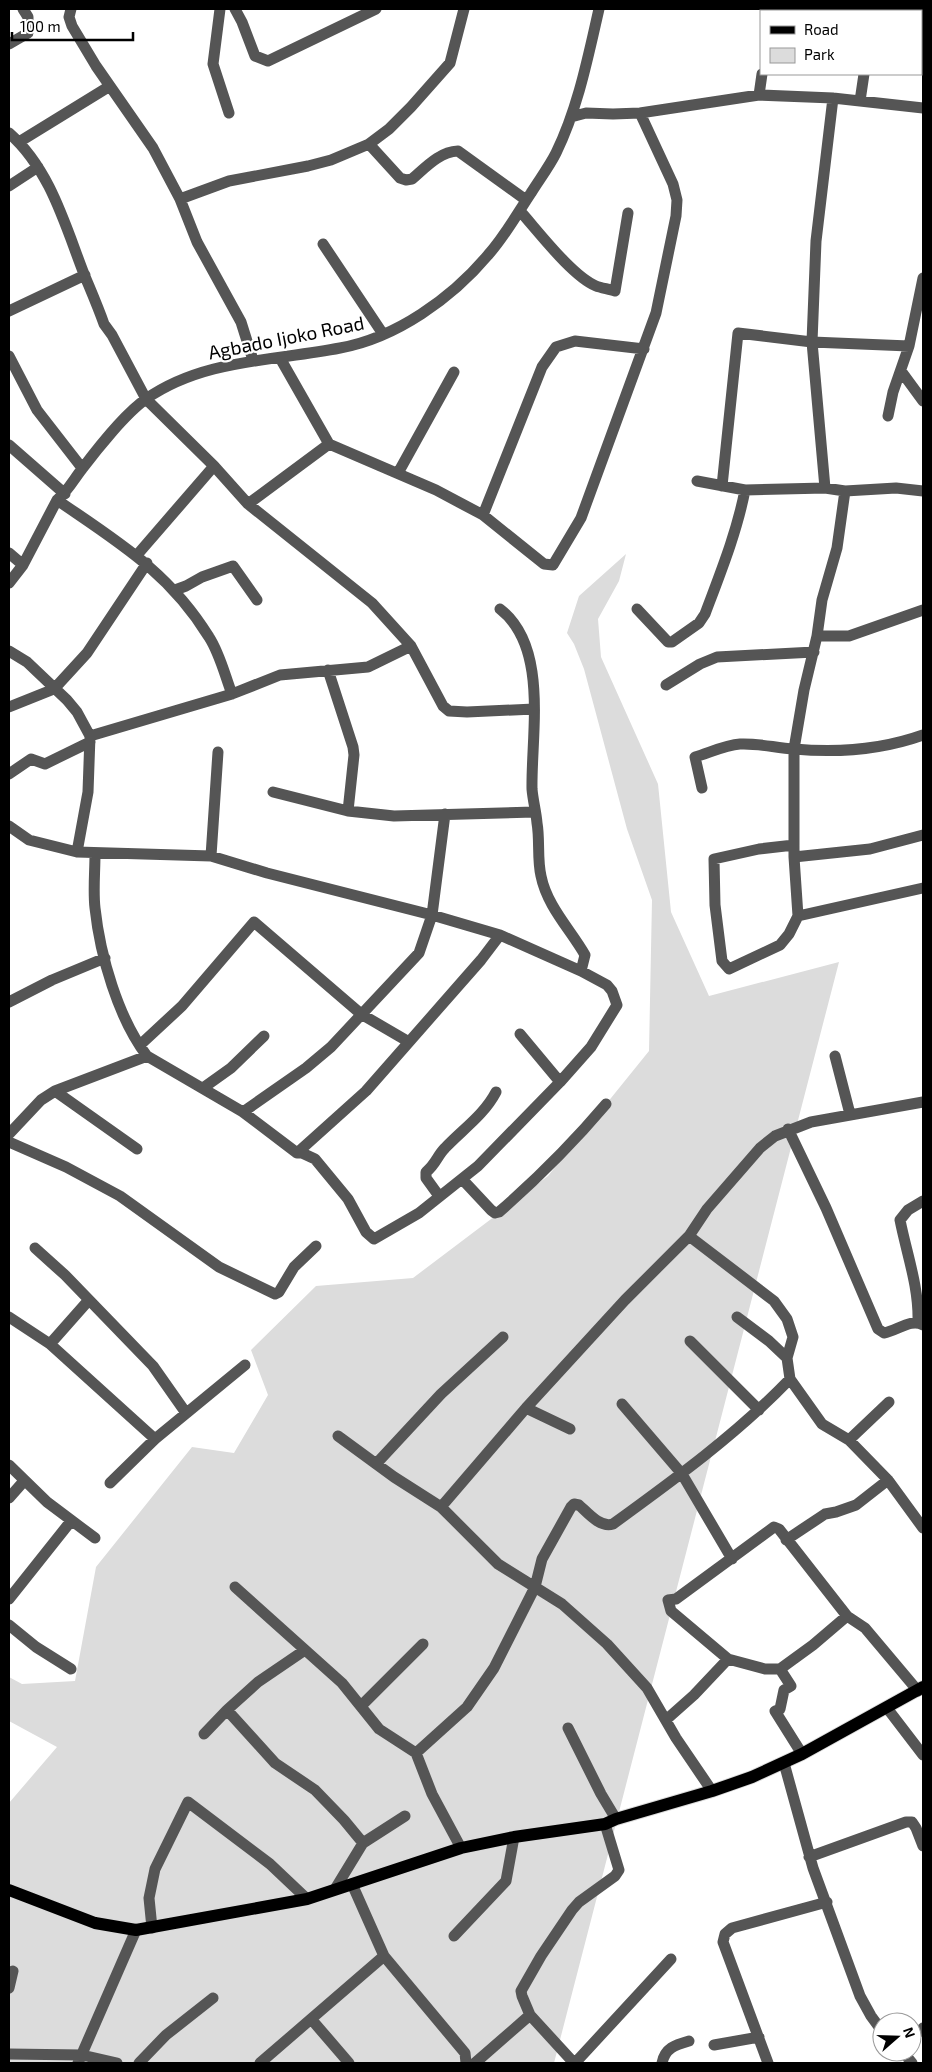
<svg xmlns="http://www.w3.org/2000/svg" width="932" height="2072" viewBox="0 0 932 2072" font-family="'Exo 2',sans-serif">
	<style>
		.green { fill: #dcdcdc }
		.lines { fill: none; stroke-linecap: round; stroke-linejoin: round }
		.major-casing { stroke: #dbdbdb; stroke-width: 14 }
		.minor { stroke: #555; stroke-width: 11 }
		.major { stroke: #000; stroke-width: 12 }
		.labels { text-anchor: middle; dominant-baseline: central; stroke-width: 4.5; stroke-linejoin: round; paint-order: stroke }
		.street-label { font-size: 19px; fill: #000; stroke: #fff }
	</style>
	<rect width="100%" height="100%" fill="#fff"/>
	<path class="green" d="M626,554L619,581L598,619L601,657L658,784L671,912L709,996L839,962L554,2063H9V1803L57,1747L9,1721V1677L22,1684L75,1681L96,1567L192,1447L234,1453L268,1395L251,1350L316,1286L413,1278L548,1176L649,1051L652,900L627,829L584,669L574,644L567,633L579,596Z"/>
	<g class="lines">
		<defs>
			<path id="major" d="M9,1890L95,1923L136,1930L307,1899L461,1848L514,1837L605,1824L616,1819L712,1791L752,1777L802,1754L923,1687"/>
		</defs>
		<use href="#major" class="major-casing"/>
		<path class="minor" d="M71,9L69,17L72,26L96,66L153,148L180,199L197,242L241,322L253,360
			M220,9L213,64L229,113
			M235,9L242,22L255,56L268,61L376,9
			M770,11V9
			M875,11L876,9
			M9,44L28,33V17L23,9
			M759,95L762,74
			M860,101L864,74
			M571,117L586,113L613,114L640,113L759,95L833,98L923,108
			M9,133C50,169 65,225 84,274C91,291 98,307 104,324L112,335L146,399L214,466L248,504L372,603L411,646L443,706L449,711L467,712L534,709
			M19,142L110,86
			M369,144L400,178L406,180L412,179C426,167 439,152 458,151L526,200
			M9,186L38,167
			M180,199L229,181L308,166L331,160L369,144L389,129L411,107L450,63L464,9
			M520,211C538,231 572,276 596,286C601,288 609,289 615,291L628,213
			M323,244L383,334
			M9,311L85,275
			M9,356L37,410L82,468
			M280,358L329,444L436,490L483,515L544,564L553,565L581,518L656,313L676,216L677,200L673,184L640,113
			M901,371L923,401
			M888,416L893,392L909,346L923,278
			M9,445L65,494
			M398,473L454,372
			M697,481L745,490L825,488
			M722,486L738,333L812,342L909,346
			M845,491L896,488L923,491
			M57,500C118,542 169,572 209,637C220,654 225,676 232,694
			M248,504L329,444
			M483,515L542,367L556,347L575,341L644,349
			M9,553L23,565
			M137,555L214,466
			M9,583L23,565L57,500C68,491 74,479 82,469C97,449 126,413 146,399C203,359 274,361 340,348C396,338 452,298 488,255C505,236 517,214 531,193C539,180 549,167 556,153C578,108 588,57 599,9
			M175,590L186,586L202,577L233,566L257,600
			M500,609C549,647 531,734 532,789C533,801 536,811 537,823C540,840 537,859 541,876C547,906 570,929 585,955L581,971
			M637,609L668,642H672L699,623L705,614C720,574 737,532 745,490
			M817,636H849L923,610
			M9,651L27,662L67,700L77,712L90,736L88,792L77,852
			M328,670L353,747L354,755L348,811
			M666,685L700,664L717,657L814,652
			M9,707L54,689L87,653L147,563
			M90,736L232,694L280,675L368,667L411,646
			M9,774L31,759L45,764L90,742
			M702,788L695,757C709,753 725,745 740,744C758,743 776,748 794,749C838,753 881,750 923,735
			M273,792L348,811L394,816L534,812
			M9,826L29,840L77,852L211,856L267,873L432,915L500,935L581,971L607,985L612,991L617,1005L591,1047L560,1082L478,1166L419,1213L374,1239L366,1232L348,1199L315,1159L302,1153H297L243,1112L147,1056C118,1018 100,955 95,908C93,891 95,872 95,854
			M794,845L759,849L714,859L715,905L722,961L729,969L780,945L789,934L798,916L794,857V749L804,690L817,636L822,600L837,548L845,491L825,488L812,342L816,241L833,98
			M211,856L218,752
			M794,857L870,849L923,835
			M798,916L923,888
			M9,1002L52,980L105,958
			M520,1034L560,1082
			M140,1045L182,1006L254,922L361,1014L409,1042
			M835,1056L850,1114
			M203,1088L231,1068L264,1036
			M55,1091L137,1149
			M243,1112L306,1068L331,1047L419,953L432,915L445,814
			M788,1129L826,1208L878,1329L884,1333C897,1331 911,1318 923,1325
			M9,1134L41,1100L55,1091L147,1056
			M9,1142L66,1167L120,1196L219,1267L275,1294L279,1292L294,1267L316,1246
			M297,1153L366,1091L481,960L500,935
			M462,1179L491,1210L495,1213L499,1212C538,1178 573,1143 606,1104
			M439,1196L426,1178V1172C436,1164 437,1156 445,1148C463,1129 484,1115 496,1092
			M35,1248L65,1275L153,1366L186,1413
			M9,1317L50,1344L155,1439
			M737,1317L769,1341L787,1358
			M918,1322C919,1287 907,1255 900,1220L908,1210L923,1201
			M690,1341L759,1410
			M50,1344L88,1301
			M790,1379L822,1424L849,1440L888,1480L923,1528
			M622,1404L682,1474L732,1559
			M526,1408L570,1429
			M338,1436L394,1477L441,1507L498,1564L562,1604L607,1644L647,1688L676,1738L712,1791
			M849,1440L889,1402
			M376,1464L441,1394L503,1337
			M9,1465L47,1502L95,1538
			M110,1483L155,1439L245,1365
			M9,1498L24,1481
			M441,1507L526,1408L625,1300L689,1236L707,1209L760,1148L775,1136L811,1122L923,1102
			M786,1540L825,1514L836,1512L856,1505L888,1480
			M235,1587L342,1683L379,1729L416,1753L467,1707L494,1668L535,1587L542,1559L571,1507L574,1504L579,1505C588,1513 600,1528 613,1524C675,1479 737,1434 790,1379L787,1358L793,1337L787,1319L774,1301L689,1236
			M9,1599L71,1521
			M847,1616L813,1645L780,1669H765L728,1659L671,1611L668,1600L676,1599L774,1527L779,1529L847,1616L865,1628L918,1691
			M9,1625L36,1647L71,1669
			M780,1669L791,1686L784,1690L780,1709L775,1711L802,1754
			M361,1706L423,1644
			M887,1708L923,1755
			M227,1710L275,1763L315,1790L344,1820L363,1843
			M667,1719L694,1695L728,1659
			M568,1728L601,1794L616,1819
			M204,1734L227,1710L258,1682L305,1650
			M416,1753L432,1794L461,1848
			M784,1763L813,1868L860,1996L871,2016L882,2031
			M809,1857L906,1822H912L916,1828L923,1846
			M352,1884L384,1956L465,2053L466,2063
			M335,1889L363,1843L405,1816
			M152,1928L149,1898L155,1869L188,1802L270,1864L307,1899
			M454,1936L506,1881L514,1837
			M9,1988L13,1971
			M530,2015L522,1996L521,1991L541,1956L572,1910L579,1902L615,1876L619,1870L605,1824
			M312,2020L349,2063
			M912,2038L923,2028
			M714,2045L759,2037
			M903,2052L912,2063
			M9,2054L82,2055L117,2063
			M78,2063L136,1930
			M139,2063L166,2035L213,1998
			M260,2063L384,1956
			M475,2063L530,2015L574,2063
			M575,2063L671,1959
			M662,2063C665,2048 675,2045 689,2041
			M768,2063L723,1942L725,1934L732,1928L827,1902"/>
		<use href="#major" class="major"/>
	</g>
	<g class="labels">
		<g class="street-label">
			<text transform="translate(286 337) rotate(-11)">Agbado Ijoko Road</text>
		</g>
	</g>
	<rect width="932" height="2072" fill="none" stroke="#000000" stroke-width="20"/>
	<rect x="760" y="10" width="162" height="65" fill="#ffffff" stroke="#999999"/>
	<rect x="770" y="26" width="25" height="8" fill="#000000" stroke="#999999"/>
	<text x="804" y="35" font-size="15" fill="#000000">Road</text>
	<rect x="770" y="48" width="25" height="15" fill="#dcdcdc" stroke="#999999"/>
	<text x="804" y="60" font-size="15" fill="#000000">Park</text>
	<g transform="translate(897 2037) rotate(70)"><circle r="24" fill="#ffffff" stroke="#999999"/>
	<path d="M0-4L9 19L0 12L-9 19Z" fill="#000000"/>
	<text y="-8" font-size="14" font-weight="bold" text-anchor="middle" fill="#000000">N</text>
	</g>
	<path d="M12 32v8h121v-8" fill="none" stroke="#000000" stroke-width="2.5"/>
	<text x="20" y="32" font-size="15" fill="#000000" stroke="#ffffff" stroke-width="4" paint-order="stroke">100 m</text>
</svg>
